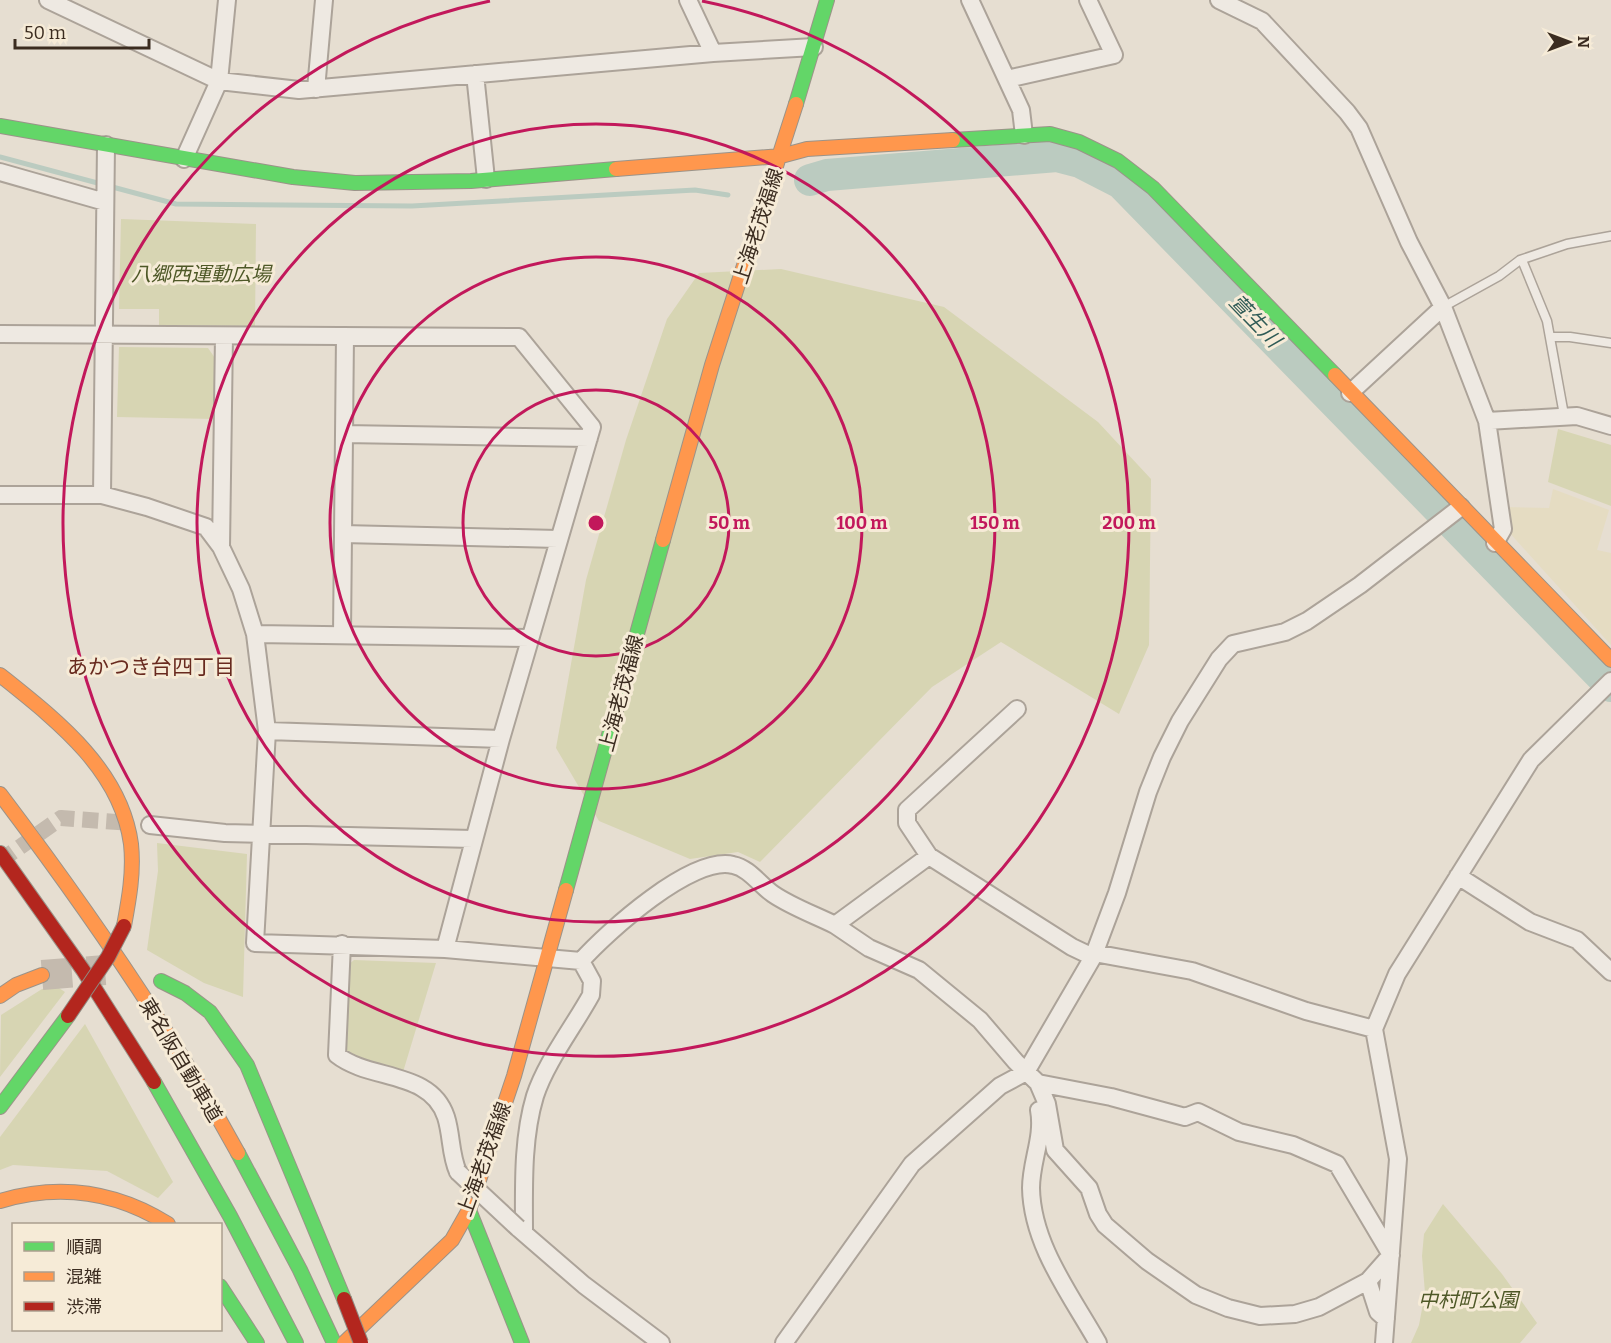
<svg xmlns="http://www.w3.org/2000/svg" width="1611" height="1343" viewBox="0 0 1611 1343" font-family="Bitter,'Noto Sans JP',serif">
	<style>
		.farmland { fill: #e5dcc2 }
		.green { fill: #d7d5b3 }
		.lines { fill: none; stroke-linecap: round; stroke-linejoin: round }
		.stream { stroke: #bbcbc0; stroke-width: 5 }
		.river { stroke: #bbcbc0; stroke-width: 32 }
		.street-tunnel { stroke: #c4baae; stroke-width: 16; stroke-dasharray: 16 8; stroke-linecap: butt }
		.highway-tunnel { stroke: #c4baae; stroke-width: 30; stroke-dasharray: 30 15; stroke-linecap: butt }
		.lane-casing { stroke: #aca399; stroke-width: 11 }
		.street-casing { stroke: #aca399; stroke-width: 20 }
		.fast-casing { stroke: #9b9389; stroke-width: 16 }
		.slow-casing { stroke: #9b9389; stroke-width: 16 }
		.jam-casing { stroke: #9b9389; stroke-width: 16 }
		.lane { stroke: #eee9e2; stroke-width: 8 }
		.street { stroke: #eee9e2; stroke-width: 16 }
		.fast { stroke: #63d668; stroke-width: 14 }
		.slow { stroke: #ff974d; stroke-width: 14 }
		.jam { stroke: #b3261e; stroke-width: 14 }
		.street-bridge-casing { stroke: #aca399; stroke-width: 20; stroke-linecap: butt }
		.jam-bridge-casing { stroke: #918980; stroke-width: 16; stroke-linecap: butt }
		.street-bridge { stroke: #eee9e2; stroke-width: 16 }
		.jam-bridge { stroke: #b3261e; stroke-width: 14 }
		.ring { fill: none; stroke: #c2185b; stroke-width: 3 }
		.labels { text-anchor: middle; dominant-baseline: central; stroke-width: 6; stroke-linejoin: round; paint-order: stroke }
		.street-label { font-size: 20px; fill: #3b2c20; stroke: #f6ebd7 }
		.park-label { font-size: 20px; font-style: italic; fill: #4e5827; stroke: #f6ebd7 }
		.water-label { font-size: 21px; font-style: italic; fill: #2f5b56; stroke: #f6ebd7 }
		.neighbourhood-label { font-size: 21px; fill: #682a1f; stroke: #f6ebd7 }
		.centre { fill: #c2185b; stroke: #f6ebd7; stroke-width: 3 }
		.ring-label { font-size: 18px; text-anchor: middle; font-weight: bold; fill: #c2185b; stroke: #f6ebd7; stroke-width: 6; stroke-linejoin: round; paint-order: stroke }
	</style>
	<rect width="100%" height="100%" fill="#e6ded1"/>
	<path class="farmland" d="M1553,489L1609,510L1597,550L1611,553V645L1507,530L1503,507L1549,508Z"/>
	<path class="green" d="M121,219L256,224L255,326L159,325V309H119Z
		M781,269L944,307L1098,422L1151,479L1149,645L1119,714L1001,642L932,687L760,862L738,852L690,859L599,821L556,748L586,580L626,440L667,319L699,273Z
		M119,347L208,348L215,358V419L117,417Z
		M1558,429L1611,445V506L1548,482Z
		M157,843L247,854L243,997L204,983L147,950L158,871Z
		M354,960L436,963L403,1072L353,1059L345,1050L348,965Z
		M56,986L65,992L0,1077L1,1015L42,989Z
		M85,1024L173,1182L158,1198L107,1171L13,1165L0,1170V1137Z
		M1443,1204L1502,1274L1537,1323L1520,1343H1411L1419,1325L1425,1293L1422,1256L1424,1234Z"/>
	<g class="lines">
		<path class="stream" d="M0,157L176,204L412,206L695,190L728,195"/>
		<path class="river" d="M810,180L827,175L1057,156L1080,162L1121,183L1611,686"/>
		<path class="street-tunnel" d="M0,861L61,818L131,823"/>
		<path class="highway-tunnel" d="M42,975L105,970"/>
		<defs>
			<path id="lane" d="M1522,260L1547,321L1564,415
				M1443,307L1499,276L1520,260L1567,244L1611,236
				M1550,337H1570L1611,343"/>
			<path id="street" d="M48,0L219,81L299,90L713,53L814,47
				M688,0L713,53
				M970,0L1021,110L1024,135
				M1219,0L1262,21L1347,112L1359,128L1409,242L1443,307L1487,421L1577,416L1611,426
				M475,74L486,179
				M1007,79L1114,55L1088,0
				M316,89L324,0
				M184,159L219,81L227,0
				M0,172L105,202
				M0,334L519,337L592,427L501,739L445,949
				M1350,393L1443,307
				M1487,421L1503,529L1495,543
				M344,434L589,438
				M0,495H102L147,507L206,527L221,547L241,589L255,634L267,731L255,943L445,949L581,961C607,932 692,855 733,865C749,868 760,885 773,894C792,907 815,915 835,925L929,856L1072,947L1093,957
				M102,495L106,145
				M343,534L558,539
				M221,547L224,336
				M255,634L530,638
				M342,634L345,336
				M267,731L501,739
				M150,825L225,833L473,839
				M929,856L907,823V810L1017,709
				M1458,876L1530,922L1577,940L1611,972
				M835,925L869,948L919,970L980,1020L1016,1062L1038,1083L1111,1097L1185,1117L1198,1112L1239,1132L1293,1145L1337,1164L1391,1255
				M342,944L337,1055C370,1081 431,1070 446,1117C452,1136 450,1154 458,1172
				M1094,953L1192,971L1306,1011L1374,1029
				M1038,1083L1047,1104L1055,1150L1089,1188L1098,1214L1105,1225L1147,1261L1196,1295L1228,1308L1260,1316L1295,1314L1319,1307L1368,1281L1391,1255
				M1039,1110C1044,1137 1031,1161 1031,1188C1032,1245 1071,1295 1098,1343
				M518,1228L584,1285L661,1343
				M524,1233C524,1188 522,1139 535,1096C546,1062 574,1026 591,995L592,981L581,961
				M1368,1281L1378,1312L1386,1319
				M784,1343L912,1164L1000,1086L1026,1072L1093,957L1117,893L1148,792L1162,757L1180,721L1219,659L1233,644L1285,632L1307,621L1360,585L1461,507
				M1384,1343L1398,1159L1374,1029L1397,974L1531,760L1611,681"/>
			<path id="fast" d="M796,104L827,0
				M0,126L293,177L355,183L471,181L616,169
				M953,140L1050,134L1079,142L1118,161L1153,188L1335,375
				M566,890L663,540
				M161,981L185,993L210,1012L247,1065L344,1299
				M154,1082L230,1216L296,1343
				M0,1107L68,1016
				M238,1153L300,1270L334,1343
				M469,1210L522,1343
				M220,1286L257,1343"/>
			<path id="slow" d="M616,169L781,156L807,149L953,140
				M1335,375L1611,660
				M663,540L712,365L796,104
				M0,675C55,719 121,769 131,844C134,872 129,899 124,926
				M0,794C87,909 169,1027 238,1153
				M0,996L16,985L42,975
				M0,1201C60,1183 115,1191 168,1224
				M344,1343L452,1240L469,1210L514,1076L566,890"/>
			<path id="jam" d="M0,853L83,970L154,1082"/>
		</defs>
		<use href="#lane" class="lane-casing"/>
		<use href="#street" class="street-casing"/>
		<use href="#fast" class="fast-casing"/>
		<use href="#slow" class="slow-casing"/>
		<use href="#jam" class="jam-casing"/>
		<use href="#lane" class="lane"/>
		<use href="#street" class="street"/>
		<use href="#fast" class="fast"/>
		<use href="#slow" class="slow"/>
		<use href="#jam" class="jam"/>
		<defs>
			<path id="street-bridge" d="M458,1172L518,1228"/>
			<path id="jam-bridge" d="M68,1016L108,957L124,926
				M344,1299L361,1343"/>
		</defs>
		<use href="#street-bridge" class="street-bridge-casing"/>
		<use href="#jam-bridge" class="jam-bridge-casing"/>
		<use href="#street-bridge" class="street-bridge"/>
		<use href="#jam-bridge" class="jam-bridge"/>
	</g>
	<g class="ring">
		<circle cx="596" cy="523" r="133"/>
		<circle cx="596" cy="523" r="266"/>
		<circle cx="596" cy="523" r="399"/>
		<path d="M702 1A533 533 0 1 1 490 1"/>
	</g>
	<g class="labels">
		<g class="street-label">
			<text transform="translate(758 226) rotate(-72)">上海老茂福線</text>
			<text transform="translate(621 693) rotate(-75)">上海老茂福線</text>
			<text transform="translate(181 1060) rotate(59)">東名阪自動車道</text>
			<text transform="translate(484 1159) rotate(-70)">上海老茂福線</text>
		</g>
		<g class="park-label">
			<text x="201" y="274">八郷西運動広場</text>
			<text x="1468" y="1300">中村町公園</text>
		</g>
		<g class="water-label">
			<text transform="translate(1255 321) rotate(46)">萱生川</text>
		</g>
		<g class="neighbourhood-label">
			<text x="151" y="667">あかつき台四丁目</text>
		</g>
	</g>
	<circle cx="596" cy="523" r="9" class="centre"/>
	<g class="ring-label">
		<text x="729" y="529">50 m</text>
		<text x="862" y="529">100 m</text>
		<text x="995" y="529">150 m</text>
		<text x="1129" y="529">200 m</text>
	</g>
	<rect x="12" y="1223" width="210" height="108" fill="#f6ebd7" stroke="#ab9f8e" stroke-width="1.5"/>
	<rect x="24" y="1242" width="30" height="9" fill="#63d668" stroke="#ab9f8e" stroke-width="1.5"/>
	<text x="66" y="1253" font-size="18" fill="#3b2c20">順調</text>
	<rect x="24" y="1272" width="30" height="9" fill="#ff974d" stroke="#ab9f8e" stroke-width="1.5"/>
	<text x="66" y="1283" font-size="18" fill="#3b2c20">混雑</text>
	<rect x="24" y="1302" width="30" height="9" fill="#b3261e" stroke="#ab9f8e" stroke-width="1.5"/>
	<text x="66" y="1313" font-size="18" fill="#3b2c20">渋滞</text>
	<g transform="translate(1569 42) rotate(90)" stroke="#f6ebd7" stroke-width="4.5" paint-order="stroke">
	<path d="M0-4.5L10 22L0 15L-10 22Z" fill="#3b2c20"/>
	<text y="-9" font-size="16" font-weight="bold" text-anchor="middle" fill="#3b2c20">N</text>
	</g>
	<path d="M15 39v9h134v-9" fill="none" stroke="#3b2c20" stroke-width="3"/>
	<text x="24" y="39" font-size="18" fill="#3b2c20" stroke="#f6ebd7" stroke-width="4.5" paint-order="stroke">50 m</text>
</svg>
